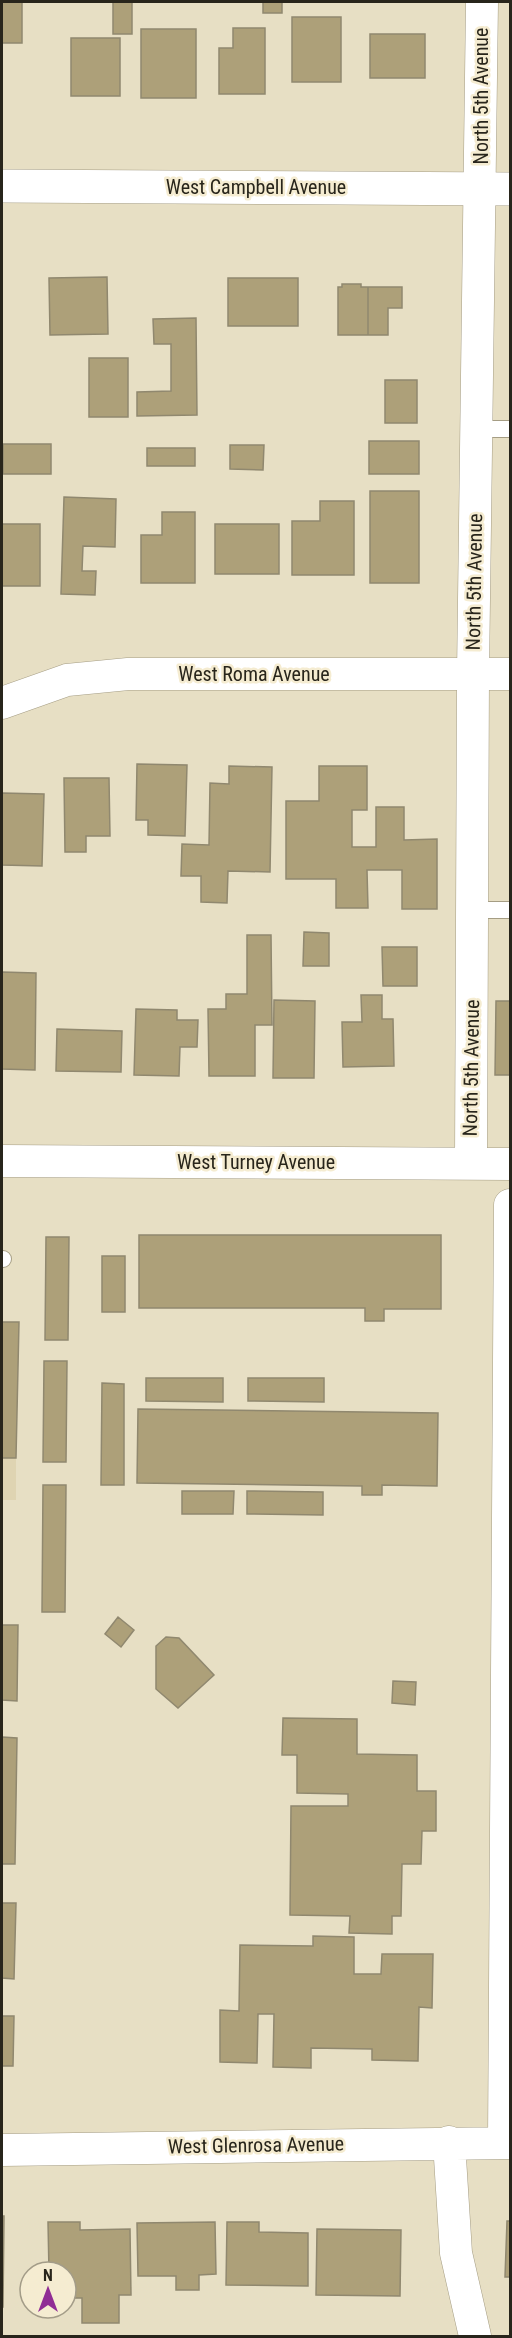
<svg xmlns="http://www.w3.org/2000/svg" width="512" height="2338" viewBox="0 0 512 2338" font-family="'Roboto Condensed',sans-serif">
	<style>
		.built { fill: #dfd4b2 }
		.building { fill: #ada079; stroke: #90886f; stroke-width: 1.5 }
		.lines { fill: none; stroke-linecap: round; stroke-linejoin: round }
		.lane-casing { stroke: #a59d84; stroke-width: 18 }
		.street-casing { stroke: #a59d84; stroke-width: 33 }
		.secondary-casing { stroke: #a59d84; stroke-width: 34 }
		.lane { stroke: #fff; stroke-width: 16 }
		.street { stroke: #fff; stroke-width: 32 }
		.secondary { stroke: #fff; stroke-width: 33 }
		.labels { text-anchor: middle; dominant-baseline: central; stroke-width: 5; stroke-linejoin: round; paint-order: stroke }
		.street-label { font-size: 20px; fill: #28251b; stroke: #f5ecd1 }
	</style>
	<rect width="100%" height="100%" fill="#e7dfc4"/>
	<path class="built" d="M2,1458H16V1500H2Z"/>
	<path class="building" d="M2,2H22V43H2Z
		M113,2H132V34H113Z
		M263,2H282V13H263Z
		M292,17H341V82H292Z
		M233,28H265V94H219V48H233Z
		M141,29H196V98H141Z
		M370,34H425V78H370Z
		M71,38H120V96H71Z
		M107,277L108,334L50,335L49,278Z
		M228,278H298V326H228Z
		M342,284H361V287H368V335H338V287H342Z
		M368,287H402V308H388V335H368Z
		M196,318L197,415L137,416V392L171,391V344H154L153,319Z
		M89,358H128V417H89Z
		M385,380H417V423H385Z
		M369,441H419V474H369Z
		M3,444H51V474H3Z
		M230,445H264L263,470L230,469Z
		M147,448H195V466H147Z
		M370,491H419V583H370Z
		M64,497L116,499L115,547L83,546L82,571H96L95,595L61,594Z
		M320,501H354V575H292V521H320Z
		M162,512H195V583H141V535H162Z
		M2,524H40V586H2Z
		M215,524H279V574H215Z
		M137,764L187,765L185,836L148,835V820H136Z
		M229,766L272,767L270,872L228,871L227,903L201,902V876H181L182,844L209,845L210,783L229,784Z
		M319,766H367V810H352V847H376V807H404V840L437,839V909H402V870H367L368,908H336V879H286V801H319Z
		M64,778H109L110,836H86V852H65Z
		M2,793L44,794L42,866L2,865Z
		M304,932L329,933V966H303Z
		M247,935H271L272,1025H255V1076H209L208,1009H226V994H247Z
		M382,947H417V986H383Z
		M2,972L36,973L35,1070L2,1069Z
		M361,995H382V1019H393L394,1066L343,1067L342,1022H362Z
		M274,1000L315,1001L314,1078H273Z
		M496,1001H510V1075H495Z
		M136,1009L177,1010V1020H198L197,1047H180L179,1076L134,1075Z
		M57,1029L122,1031L121,1072L56,1071Z
		M139,1235H441V1309H384V1321H365V1308H139Z
		M46,1237H69L68,1340H45Z
		M102,1256H125V1312H102Z
		M2,1322H19L16,1458H2Z
		M44,1361H67L66,1462H43Z
		M146,1378H223V1402L146,1401Z
		M248,1378H324V1402L248,1401Z
		M102,1383L124,1384V1485H101Z
		M138,1409L438,1413L437,1486L382,1485V1495H362V1486L137,1483Z
		M43,1485H66L65,1612H42Z
		M182,1491H234L233,1514H182Z
		M247,1491L323,1492V1515L247,1514Z
		M118,1617L134,1630L121,1647L105,1634Z
		M2,1625H18L17,1701L2,1700Z
		M166,1637L179,1638L214,1675L178,1708L156,1689V1646Z
		M393,1681L416,1682L415,1705L392,1703Z
		M283,1718L357,1719V1754L417,1755V1791H436V1831H422L421,1864H402L401,1916H392V1934L349,1933L350,1916L290,1915L291,1806H348V1794L297,1793V1755H282Z
		M2,1737L17,1738L15,1864H2Z
		M2,1903H16L14,1979L2,1978Z
		M313,1936L354,1937V1974H381L382,1954H433L432,2008L419,2007L418,2061L372,2060V2049L311,2048V2068L273,2067L274,2014H258L257,2063L220,2062V2010L239,2011L240,1945L313,1946Z
		M2,2016H14L13,2066H2Z
		M2,2216H4L3,2307H2Z
		M507,2221H510V2277H505Z
		M48,2222H80V2230L130,2229L131,2295H119V2323H82V2298H66V2272H49Z
		M215,2222L216,2274L199,2275V2290H176V2276H138L137,2223Z
		M227,2222H259V2232L308,2233V2286L226,2285Z
		M317,2229L401,2230L400,2296L316,2295Z"/>
	<g class="lines">
		<defs>
			<path id="lane" d="M476,429H510
				M473,910H510
				M2,1259H3"/>
			<path id="street" d="M2,703L67,680L128,674H510
				M2,1161L510,1164
				M471,1163L473,674L482,2
				M449,2142L456,2253L475,2336
				M504,2143L510,1205
				M2,2150L510,2143"/>
			<path id="secondary" d="M2,186L510,189"/>
		</defs>
		<use href="#lane" class="lane-casing"/>
		<use href="#street" class="street-casing"/>
		<use href="#secondary" class="secondary-casing"/>
		<use href="#lane" class="lane"/>
		<use href="#street" class="street"/>
		<use href="#secondary" class="secondary"/>
	</g>
	<g class="labels">
		<g class="street-label">
			<text transform="translate(481 96) rotate(-90)">North 5th Avenue</text>
			<text x="256" y="187">West Campbell Avenue</text>
			<text transform="translate(474 582) rotate(-89)">North 5th Avenue</text>
			<text x="254" y="674">West Roma Avenue</text>
			<text transform="translate(471 1068) rotate(-89)">North 5th Avenue</text>
			<text x="256" y="1162">West Turney Avenue</text>
			<text transform="translate(256 2145) rotate(-1)">West Glenrosa Avenue</text>
		</g>
	</g>
	<rect width="512" height="2338" fill="none" stroke="#28251b" stroke-width="6"/>
	<g transform="translate(48 2290)"><circle r="28" fill="#f5ecd1" stroke="#a39c88" stroke-width="1.5"/>
	<path d="M0-4.5L10 22L0 15L-10 22Z" fill="#902d95"/>
	<text y="-9" font-size="16" font-weight="bold" text-anchor="middle" fill="#28251b">N</text>
	</g>
</svg>
